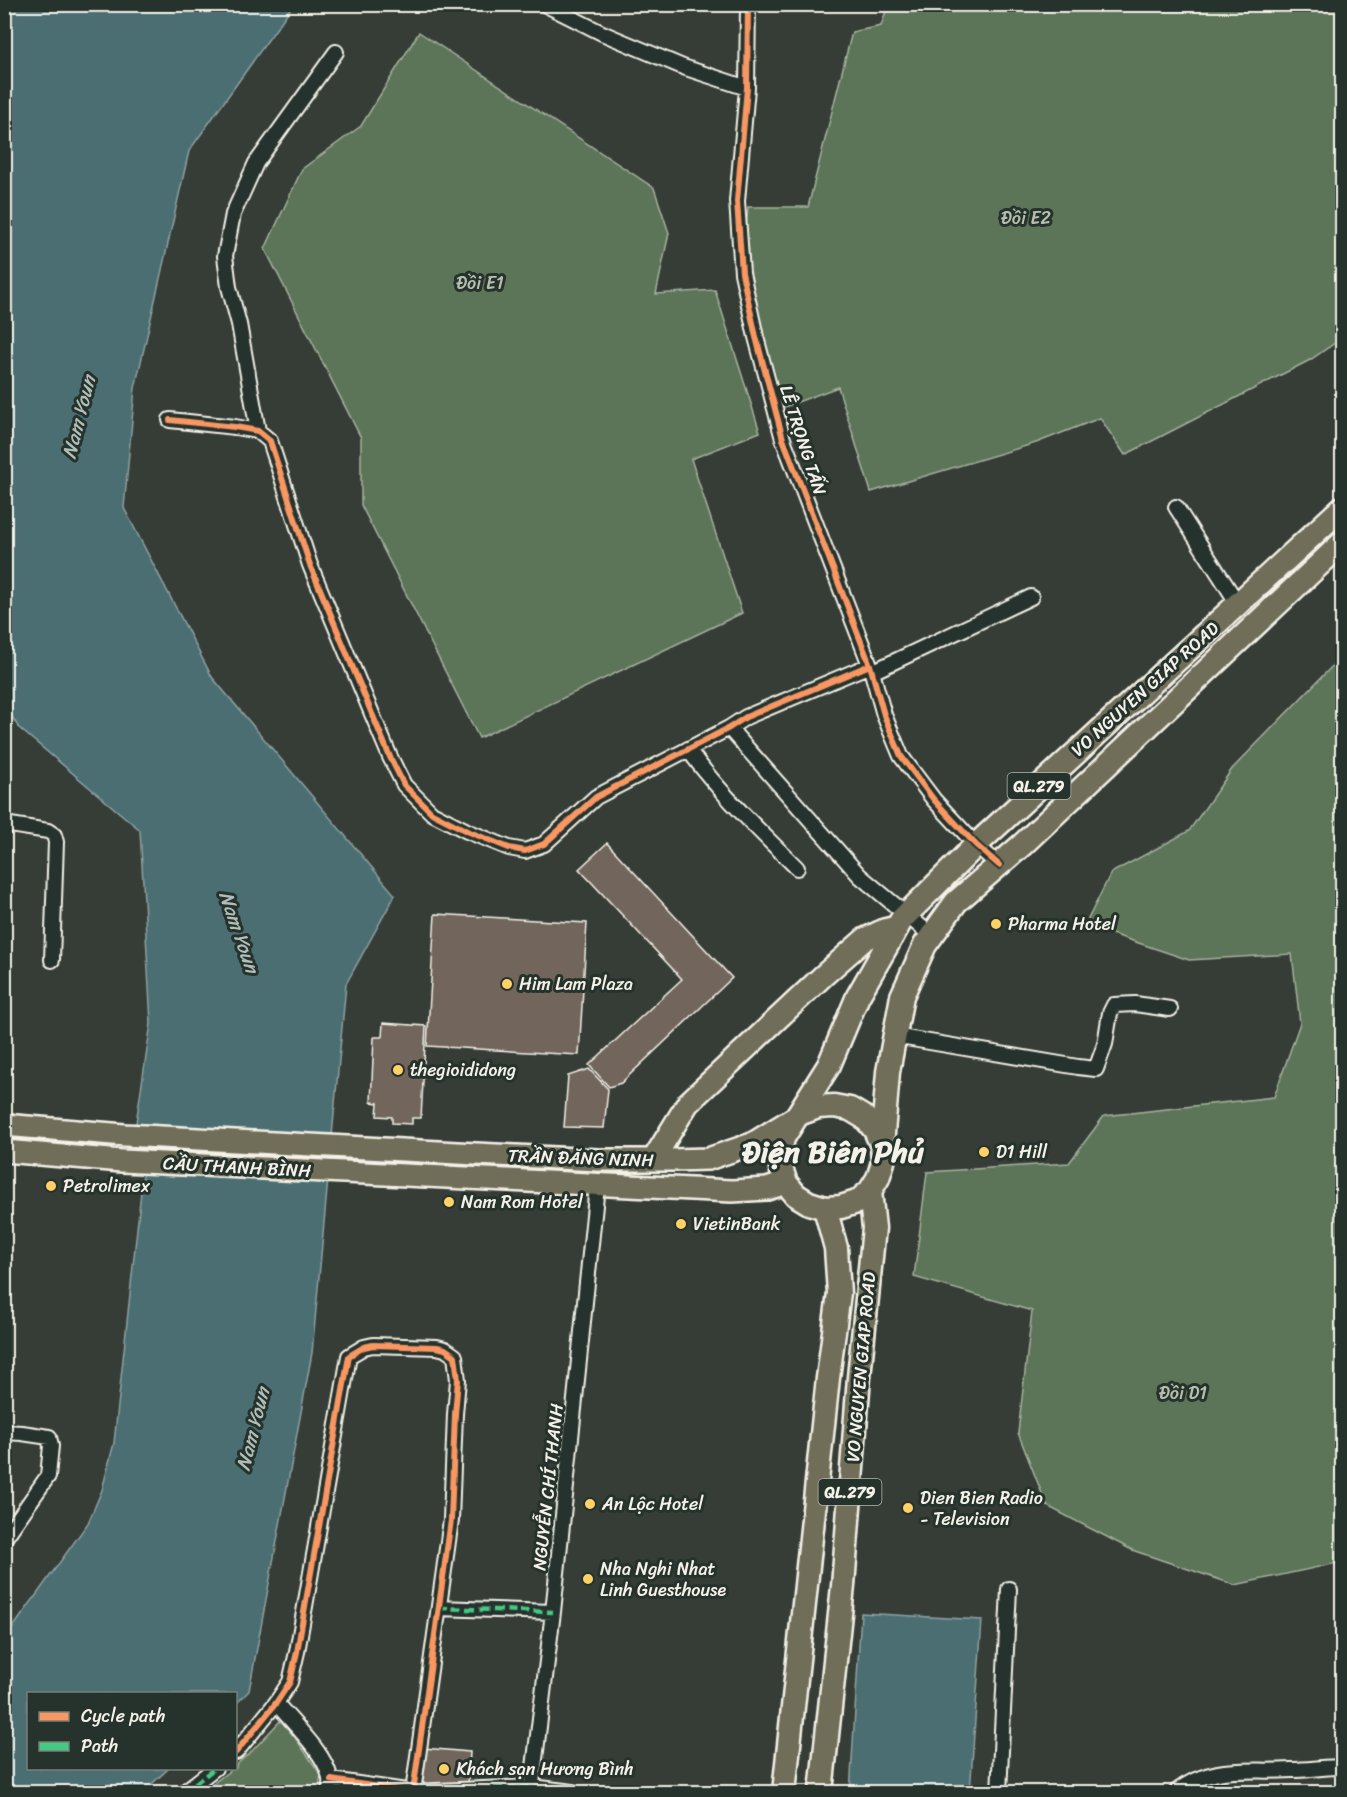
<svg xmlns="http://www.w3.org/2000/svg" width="1347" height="1797" viewBox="0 0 1347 1797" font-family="Sriracha,sans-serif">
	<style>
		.green { fill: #5b7459; stroke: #a8b2a0; stroke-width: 1.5 }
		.water { fill: #4c6e73; stroke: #8fa2a2; stroke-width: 1.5 }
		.building { fill: #72665c; stroke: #f4f1e8; stroke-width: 1.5 }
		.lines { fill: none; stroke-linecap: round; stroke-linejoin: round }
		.minor-casing { stroke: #f4f1e8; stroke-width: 18 }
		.primary-casing { stroke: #f4f1e8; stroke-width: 26 }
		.trunk-casing { stroke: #f4f1e8; stroke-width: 27 }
		.minor { stroke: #26332d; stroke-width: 14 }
		.primary { stroke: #706e59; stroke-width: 21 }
		.trunk { stroke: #706e59; stroke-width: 22 }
		.quiet { stroke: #46c982; stroke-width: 4.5; stroke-dasharray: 9 4.5; stroke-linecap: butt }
		.cycleway-casing { stroke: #26332d; stroke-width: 10 }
		.cycleway { stroke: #f99763; stroke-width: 6 }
		.poi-dot { fill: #ffd166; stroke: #26332d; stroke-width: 2 }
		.labels { text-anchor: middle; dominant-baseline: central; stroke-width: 6; stroke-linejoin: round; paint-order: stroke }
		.shield { fill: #26332d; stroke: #b6b8b0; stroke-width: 1.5 }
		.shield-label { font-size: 16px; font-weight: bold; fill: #f4f1e8 }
		.park-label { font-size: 18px; fill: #b7bfaf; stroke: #26332d }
		.street-label { font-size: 18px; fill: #f4f1e8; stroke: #26332d }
		.poi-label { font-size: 18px; fill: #f4f1e8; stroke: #26332d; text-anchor: start }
		.water-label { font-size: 20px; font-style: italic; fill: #b1bdb9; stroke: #26332d }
		.town-label { font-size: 30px; font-weight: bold; fill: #f4f1e8; stroke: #26332d }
	</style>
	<rect width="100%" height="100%" fill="#353d36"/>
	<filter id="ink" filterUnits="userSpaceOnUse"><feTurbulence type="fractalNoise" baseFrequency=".0167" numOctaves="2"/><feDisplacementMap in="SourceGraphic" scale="12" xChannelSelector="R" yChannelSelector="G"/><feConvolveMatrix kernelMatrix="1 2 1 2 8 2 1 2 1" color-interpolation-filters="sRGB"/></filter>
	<g filter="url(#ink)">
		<path class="green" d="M890,4L1342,5V338L1310,360L1125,455L1100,418L1036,443L871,492L838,387L776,410L742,273L748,207H808L852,32L881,26L888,5Z
			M419,32L654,188L669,233L656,294L715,290L760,432L691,459L742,613L479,738L361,505V438L265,249L302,169L361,126Z
			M1342,656V1562L1235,1585L1132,1550L1047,1506L1018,1433L1032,1311L914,1277L927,1172L1069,1163L1104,1116L1274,1097L1300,1023L1292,954L1189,960L1085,925L1111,873L1189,831L1232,769Z
			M282,1719L321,1775L318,1792H202L232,1769L236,1768V1765L251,1752Z"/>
		<path class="water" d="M5,5H293L189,151L135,388L124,508L212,677L395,895L346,984L312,1353L249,1691L236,1704V1694H28V1768L168,1769L143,1792H5L4,1640L88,1523L102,1490L114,1443L143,1173L136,1123L151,1023L140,830L19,728L5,706Z
			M861,1613L982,1620L970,1792H850Z"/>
		<path class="building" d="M607,843L732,978L621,1083L609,1087L589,1065L682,979L579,869Z
			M435,914L587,923L579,1055L427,1046Z
			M383,1023L426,1026L421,1118H412V1124L392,1123V1117L377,1116L378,1103L371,1102L374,1037H382Z
			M589,1069L608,1089L604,1128L564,1127L568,1076Z
			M423,1748L470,1752L468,1786L417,1788Z"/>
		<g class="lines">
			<defs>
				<path id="minor" d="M544,4L602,33L683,67L747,88
					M748,4L747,88L737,201L742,273L756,337L783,439L870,665L884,715L901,756L934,800L976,845L999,865
					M170,420L235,427L258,431L270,441L310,565L390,757L404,785L432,813L467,831L509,848L525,851L544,844L596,797L729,728L746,717L870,665
					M258,431L239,324L229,287L225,256L233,214L256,163L336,52
					M1176,507L1238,604
					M872,672L1031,597
					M729,728L860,876L932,936
					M688,749C719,793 759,830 797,868
					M4,824L48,831L54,835L56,842L52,960
					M894,1036L1078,1067L1096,1069L1105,1044L1110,1013L1114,1005L1135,1004L1170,1009
					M4,1432L22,1433L49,1437L51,1446L48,1476L4,1539
					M439,1608L553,1612
					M276,1703C292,1722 327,1755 330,1779C331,1783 329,1788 329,1792
					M236,1752L276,1703L290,1682L297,1652L349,1356L364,1347L373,1345L437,1347L445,1349L455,1356L458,1380L455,1414L451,1520L413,1792L331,1780
					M184,1792L215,1768
					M413,1792L532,1787L573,1792
					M531,1792L553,1612L597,1186
					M999,1792L1009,1589
					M1176,1792C1213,1763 1248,1773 1291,1770C1308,1770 1325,1767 1342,1767"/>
				<path id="primary" d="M4,1125L125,1135L476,1154L599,1160H672L708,1159L752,1144L799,1115
					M4,1151L122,1161L732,1191L767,1189L786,1183
					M653,1160L688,1103L824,975L865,939L884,930L897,927"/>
				<path id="trunk" d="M799,1114L818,1107L834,1106L850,1109L865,1118L875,1130L882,1146L883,1162L878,1178L870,1191L857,1202L841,1207L825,1208L809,1203L796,1195L786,1183L781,1168L780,1153L783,1138L829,1065L858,996L902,919L976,845L1342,508
					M882,1146L888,1072L902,996L925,945L956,902L1022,845L1342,543
					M784,1792L828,1378L839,1293L836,1248L825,1208
					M821,1792L843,1586L859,1377L874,1228L870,1191"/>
			</defs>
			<use href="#minor" class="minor-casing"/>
			<use href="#primary" class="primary-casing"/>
			<use href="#trunk" class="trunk-casing"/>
			<use href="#minor" class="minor"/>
			<use href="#primary" class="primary"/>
			<use href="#trunk" class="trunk"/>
			<path class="quiet" d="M439,1608L553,1612
				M184,1792L215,1768
				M413,1792L532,1787L573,1792"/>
			<defs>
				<path id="cycleway" d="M748,4L747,88L737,201L742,273L756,337L783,439L870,665L884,715L901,756L934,800L976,845L999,865
					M170,420L235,427L258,431L270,441L310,565L390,757L404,785L432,813L467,831L509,848L525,851L544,844L596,797L729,728L746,717L870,665
					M236,1752L276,1703L290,1682L297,1652L349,1356L364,1347L373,1345L437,1347L445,1349L455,1356L458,1380L455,1414L451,1520L413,1792L331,1780"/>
			</defs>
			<use href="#cycleway" class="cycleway-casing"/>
			<use href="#cycleway" class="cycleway"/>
		</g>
	</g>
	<g class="poi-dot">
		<circle cx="996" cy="924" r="6"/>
		<circle cx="507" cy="984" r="6"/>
		<circle cx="398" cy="1070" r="6"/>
		<circle cx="984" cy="1152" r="6"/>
		<circle cx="51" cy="1186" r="6"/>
		<circle cx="449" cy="1202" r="6"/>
		<circle cx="681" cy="1224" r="6"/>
		<circle cx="590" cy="1504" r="6"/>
		<circle cx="908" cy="1508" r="6"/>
		<circle cx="588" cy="1579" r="6"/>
		<circle cx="444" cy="1769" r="6"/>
	</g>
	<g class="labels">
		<g class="shield">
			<rect x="1007.5" y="773" width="63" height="26" rx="4.5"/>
			<rect x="818.5" y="1479" width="63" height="26" rx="4.5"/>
		</g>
		<g class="shield-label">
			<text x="1039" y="786">QL.279</text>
			<text x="850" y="1492">QL.279</text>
		</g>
		<g class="park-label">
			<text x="1026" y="218">Đồi E2</text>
			<text x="480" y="283">Đồi E1</text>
			<text x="1183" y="1393">Đồi D1</text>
		</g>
		<g class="street-label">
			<text transform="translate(803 440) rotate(72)">LÊ TRỌNG TẤN</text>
			<text transform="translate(1145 689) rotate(-42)">VO NGUYEN GIAP ROAD</text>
			<text transform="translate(581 1158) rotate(2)">TRẦN ĐĂNG NINH</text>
			<text transform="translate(237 1167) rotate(3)">CẦU THANH BÌNH</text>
			<text transform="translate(861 1367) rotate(-85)">VO NGUYEN GIAP ROAD</text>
			<text transform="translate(548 1487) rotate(-84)">NGUYỄN CHÍ THANH</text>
		</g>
		<g class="poi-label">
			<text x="1008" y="924">Pharma Hotel</text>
			<text x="519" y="984">Him Lam Plaza</text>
			<text x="410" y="1070">thegioididong</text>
			<text x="996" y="1152">D1 Hill</text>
			<text x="63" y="1186">Petrolimex</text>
			<text x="461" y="1202">Nam Rom Hotel</text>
			<text x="693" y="1224">VietinBank</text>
			<text x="920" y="1498">Dien Bien Radio<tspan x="920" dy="21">- Television</tspan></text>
			<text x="602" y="1504">An Lộc Hotel</text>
			<text x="600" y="1569">Nha Nghi Nhat<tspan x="600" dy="21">Linh Guesthouse</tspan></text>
			<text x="456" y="1769">Khách sạn Hương Bình</text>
		</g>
		<g class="water-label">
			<text transform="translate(79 417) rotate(-76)">Nam Youn</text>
			<text transform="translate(239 932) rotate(71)">Nam Youn</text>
			<text transform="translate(253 1429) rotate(-76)">Nam Youn</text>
		</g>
		<g class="town-label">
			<text x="833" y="1152">Điện Biên Phủ</text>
		</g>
	</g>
	<rect width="1347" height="1797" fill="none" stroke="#26332d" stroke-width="24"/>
	<rect x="12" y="12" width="1323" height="1773" fill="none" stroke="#f4f1e8" stroke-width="2" filter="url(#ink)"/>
	<rect x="27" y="1692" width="210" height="78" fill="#26332d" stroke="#787f78" stroke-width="1.5"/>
	<rect x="39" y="1712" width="30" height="9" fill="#f99763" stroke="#787f78" stroke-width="1.5"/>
	<text x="81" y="1722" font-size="18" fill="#f4f1e8">Cycle path</text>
	<rect x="39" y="1742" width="30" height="9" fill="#46c982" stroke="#787f78" stroke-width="1.5"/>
	<text x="81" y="1752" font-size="18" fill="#f4f1e8">Path</text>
</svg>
